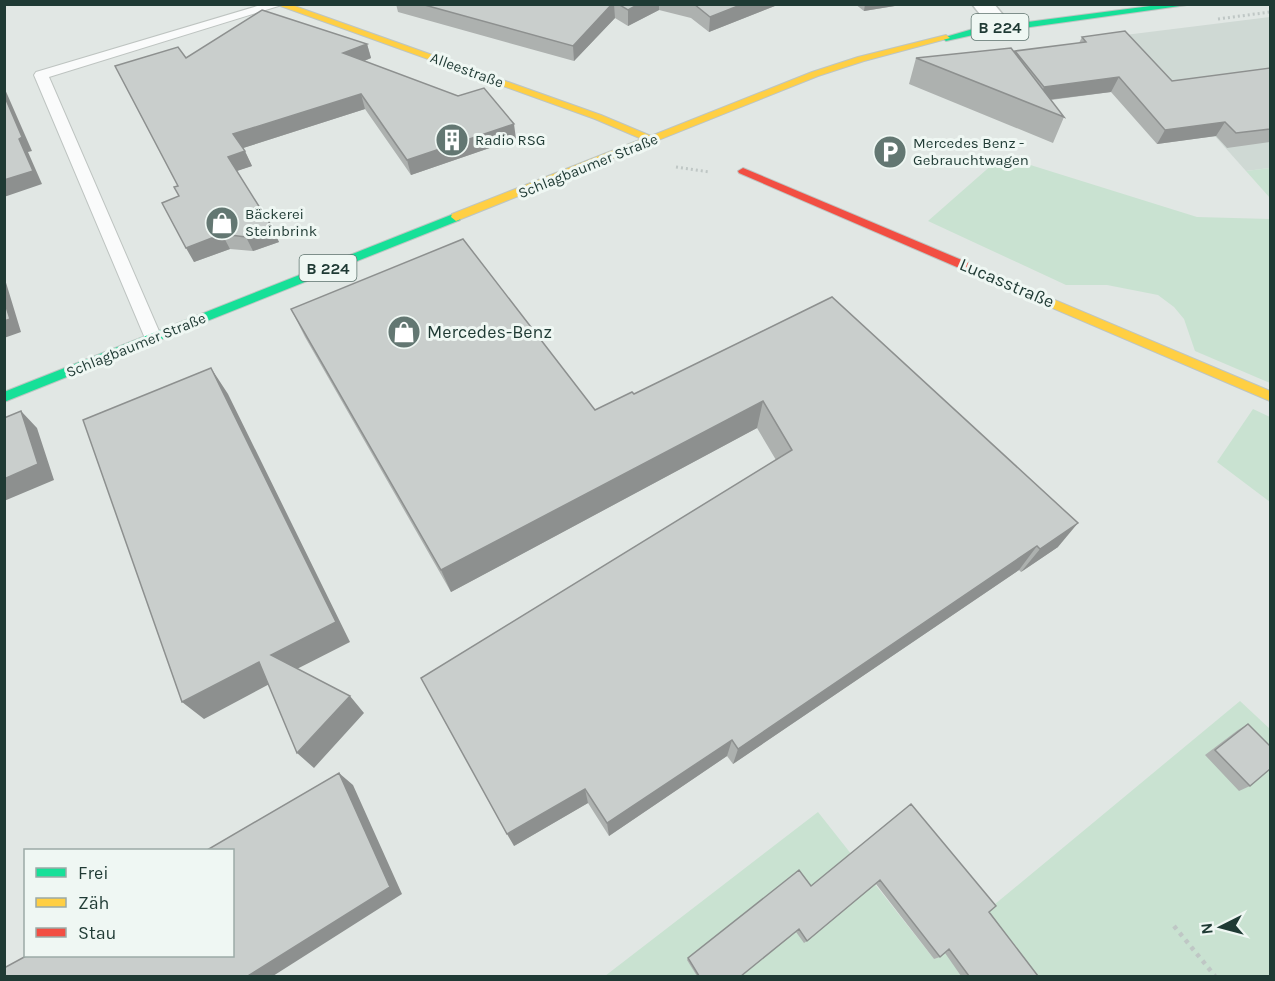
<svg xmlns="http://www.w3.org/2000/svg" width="1275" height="981" viewBox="0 0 1275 981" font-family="Karla,sans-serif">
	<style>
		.built { fill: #cfd9d4 }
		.green { fill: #c9e2d1 }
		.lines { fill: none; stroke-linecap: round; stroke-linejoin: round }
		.lane-casing { stroke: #bec4c1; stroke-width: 2 }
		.street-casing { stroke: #bec4c1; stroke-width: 3 }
		.fast-casing { stroke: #bdc5c2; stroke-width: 2 }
		.slow-casing { stroke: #bdc5c2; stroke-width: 2 }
		.jam-casing { stroke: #bdc5c2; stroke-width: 2 }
		.path-far1 { stroke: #bfc7c5; stroke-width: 3; stroke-dasharray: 2 3; stroke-linecap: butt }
		.path { stroke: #bfc7c5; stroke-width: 4.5; stroke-dasharray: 4 5; stroke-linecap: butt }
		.lane { fill: #fafbfb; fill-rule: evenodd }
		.street { fill: #fafbfb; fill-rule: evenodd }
		.fast { fill: #16e098; fill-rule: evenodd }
		.slow { fill: #ffcf43; fill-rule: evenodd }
		.jam { fill: #f24e42; fill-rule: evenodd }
		.wall { fill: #adb1af }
		.shaded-wall { fill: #8d908f }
		.building { fill: #c9cecc; stroke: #8d908f; stroke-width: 1.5 }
		.labels { text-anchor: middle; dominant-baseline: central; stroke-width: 6; stroke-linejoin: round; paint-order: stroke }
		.far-street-label { font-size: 15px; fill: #1f3a34; stroke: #eff7f3 }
		.far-poi-label { font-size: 15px; fill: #1f3a34; stroke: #eff7f3; text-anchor: start }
		.shield { fill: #eff7f3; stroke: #5d736d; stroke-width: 1.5 }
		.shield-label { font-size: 16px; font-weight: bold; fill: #1f3a34 }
		.street-label { font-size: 18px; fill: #1f3a34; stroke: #eff7f3 }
		.poi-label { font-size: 18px; fill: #1f3a34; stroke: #eff7f3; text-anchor: start }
	</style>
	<rect width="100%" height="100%" fill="#e1e7e4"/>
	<path class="built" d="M1270,17V168L1246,171L1125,35Z"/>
	<path class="green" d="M1002,156L1197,217L1270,219V383L1195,351L1184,319L1174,307L1158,295L1107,285H1066L928,221Z
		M1270,168V198L1246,171Z
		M1253,409L1270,417V502L1217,462Z
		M1240,701L1270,729V976H605L818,812L934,959L989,909Z"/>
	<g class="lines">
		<defs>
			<path id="lane" d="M264,4H285L49,77L162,338L159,343H147L34,75L36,72Z"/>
			<path id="street" d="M972,4H994L1013,27L1010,32H994Z"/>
			<path id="fast" d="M1166,4H1194L973,35L946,41L942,38L973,29Z
				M456,213L461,217L460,220L4,402V392Z"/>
			<path id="slow" d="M275,4H289L601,115L651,136L812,72L858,57L946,35L950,38L864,61L818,76L456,221L451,217L452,214L642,139L595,119Z
				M998,276L1270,391V401L994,283L992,280Z"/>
			<path id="jam" d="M743,168L1002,277L1004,280L1002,283H994L739,173L738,171Z"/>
		</defs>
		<use href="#lane" class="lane-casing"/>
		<use href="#street" class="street-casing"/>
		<use href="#fast" class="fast-casing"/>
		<use href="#slow" class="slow-casing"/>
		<use href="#jam" class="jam-casing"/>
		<path class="path-far1" d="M1218,19L1270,12
			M676,167L710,172"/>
		<path class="path" d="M1174,926L1215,976"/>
		<use href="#lane" class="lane"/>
		<use href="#street" class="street"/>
		<use href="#fast" class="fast"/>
		<use href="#slow" class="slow"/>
		<use href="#jam" class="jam"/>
	</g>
	<path class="wall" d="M396,4H780L709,32L691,18L659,10L628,26L615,18L574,61L398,12Z
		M855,4H907L864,11Z
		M1082,37L1172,81L1270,68V142L1227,148L1216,136L1157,144L1111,92L1051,100L1064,117L1053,143L909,84L916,58L1015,52V51L1079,43Z
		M367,44L371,58L364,61L516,139L411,175L365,109L243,148L252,166L236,171L279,242L253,251L230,249L194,262L179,196L178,186L186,58Z
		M832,297L1058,547L1021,572L1019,570L733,764L727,756L609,836L588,803L514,846L776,460L757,428L451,592L305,337L291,309L595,410L634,394Z
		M1248,724L1250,786L1239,791L1205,755L1238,730Z
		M911,804L989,912L1038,976H961L945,953L940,957L934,959L876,884L807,941L804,943L796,932L741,976H697L687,960L688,958L811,886Z"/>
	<path class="shaded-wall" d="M612,4H614L615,18L574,61L573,46Z
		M639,4H659V10L628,26V10Z
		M743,4H780L709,32L710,17Z
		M865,4H907L864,11Z
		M367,44L371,58L347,68L343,53Z
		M1119,77L1111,92L1038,101L1044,87Z
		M4,87L32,151L28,152L42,184L4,197Z
		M361,94L365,109L240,149L233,134Z
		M1225,122L1216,136L1157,144L1165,130Z
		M514,124L516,139L411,175L407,160Z
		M245,151L252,166L234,172L228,157Z
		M272,227L279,242L253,251L246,237Z
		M222,234L230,249L194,262L186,248Z
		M4,276L21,332L4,338Z
		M211,368L228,394L350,642L289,673L271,655Z
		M763,401L757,428L451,592L441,570Z
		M21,411L37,428L54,480L4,501V479Z
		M1078,523L1058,547L1021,572L1040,549Z
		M1037,546L1019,570L733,764L738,749Z
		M259,662L277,680L204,719L182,702Z
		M350,696L364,713L314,768L297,753Z
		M732,740L727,756L609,836L607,823Z
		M339,773L353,785L402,894L273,976H248Z
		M585,789L588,803L514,846L507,834Z"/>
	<path class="building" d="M421,4H612L573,46Z
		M618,4H639L628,10Z
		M694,4H743L710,17Z
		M262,10L367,44L343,53L458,96L484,88L514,124L407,160L361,94L233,134L245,151L228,157L272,227L246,237L222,234L186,248L162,203L179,196L174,187L178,186L115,66L178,47L186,58Z
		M1125,31L1172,81L1270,68V129L1236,133L1225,122L1165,130L1119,77L1044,87L1015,51L1086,42L1082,37Z
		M1011,48L1064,117L916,58Z
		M4,95L22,137L19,139L33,171L4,180Z
		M463,239L595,410L632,392L634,394L832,297L1078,523L1040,549L1037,546L738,749L732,740L607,823L585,789L507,834L421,678L792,450L763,401L441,570L291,309Z
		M4,300L10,319L4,321Z
		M211,368L336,622L271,655L350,696L297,753L259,662L182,702L83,420Z
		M21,411L38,464L4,479V418Z
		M1248,724L1270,746V769L1250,786L1215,750Z
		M339,773L390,887L248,976H4V968L26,956H232V850H207Z
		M911,804L996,906L989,912L1038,976H969L949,949L940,957L880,880L807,941L799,929L741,976H699L688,958L799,870L811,886Z"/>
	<defs>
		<symbol id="building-disc" viewBox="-11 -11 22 22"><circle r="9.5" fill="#637772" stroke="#eff7f3"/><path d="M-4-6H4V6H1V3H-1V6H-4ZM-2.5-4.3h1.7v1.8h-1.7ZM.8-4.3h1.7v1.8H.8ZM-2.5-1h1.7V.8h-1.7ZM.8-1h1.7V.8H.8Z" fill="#fff"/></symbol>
		<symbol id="parking-disc" viewBox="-11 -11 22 22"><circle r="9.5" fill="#637772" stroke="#eff7f3"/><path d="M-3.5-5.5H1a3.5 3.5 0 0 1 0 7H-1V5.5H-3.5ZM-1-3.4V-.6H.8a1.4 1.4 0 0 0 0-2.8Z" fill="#fff"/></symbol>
		<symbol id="shop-disc" viewBox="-11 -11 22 22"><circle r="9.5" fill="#637772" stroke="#eff7f3"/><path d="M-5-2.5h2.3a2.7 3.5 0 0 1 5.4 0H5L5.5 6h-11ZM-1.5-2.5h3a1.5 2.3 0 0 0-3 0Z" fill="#fff"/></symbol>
	</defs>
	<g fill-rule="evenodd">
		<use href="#building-disc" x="433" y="121" width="38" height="38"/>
		<use href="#parking-disc" x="871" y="133" width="38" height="38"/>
		<use href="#shop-disc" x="203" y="204" width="38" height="38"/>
		<use href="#shop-disc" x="385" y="313" width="38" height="38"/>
	</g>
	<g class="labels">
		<g class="far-street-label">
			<text transform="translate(467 70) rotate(20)">Alleestraße</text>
			<text transform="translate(588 166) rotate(-22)">Schlagbaumer Straße</text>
			<text transform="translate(136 345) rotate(-22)">Schlagbaumer Straße</text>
		</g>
		<g class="far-poi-label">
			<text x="475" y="140">Radio RSG</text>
			<text x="913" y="143">Mercedes Benz -<tspan x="913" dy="17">Gebrauchtwagen</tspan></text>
			<text x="245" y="214">Bäckerei<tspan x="245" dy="17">Steinbrink</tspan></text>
		</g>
		<g class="shield">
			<rect x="971.5" y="14" width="57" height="26" rx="4.5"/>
			<rect x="299.5" y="255" width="57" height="26" rx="4.5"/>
		</g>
		<g class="shield-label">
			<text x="1000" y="27">B 224</text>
			<text x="328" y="268">B 224</text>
		</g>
		<g class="street-label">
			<text transform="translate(1007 283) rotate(23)">Lucasstraße</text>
		</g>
		<g class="poi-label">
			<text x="427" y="332">Mercedes-Benz</text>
		</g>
	</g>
	<rect width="1275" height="981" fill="none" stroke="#1f3a34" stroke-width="12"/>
	<rect x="24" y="849" width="210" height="108" fill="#eff7f3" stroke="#9caba7" stroke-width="1.5"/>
	<rect x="36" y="868" width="30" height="9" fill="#16e098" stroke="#9caba7" stroke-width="1.5"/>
	<text x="78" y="879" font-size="18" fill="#1f3a34">Frei</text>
	<rect x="36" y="898" width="30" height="9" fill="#ffcf43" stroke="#9caba7" stroke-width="1.5"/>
	<text x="78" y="909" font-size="18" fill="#1f3a34">Zäh</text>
	<rect x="36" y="928" width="30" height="9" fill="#f24e42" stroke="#9caba7" stroke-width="1.5"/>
	<text x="78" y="939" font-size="18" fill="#1f3a34">Stau</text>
	<g transform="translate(1221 927) rotate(264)" stroke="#eff7f3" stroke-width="4.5" paint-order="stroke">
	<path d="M0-4.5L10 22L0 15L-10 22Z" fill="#1f3a34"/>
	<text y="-9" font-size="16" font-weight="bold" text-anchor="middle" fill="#1f3a34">N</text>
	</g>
</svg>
